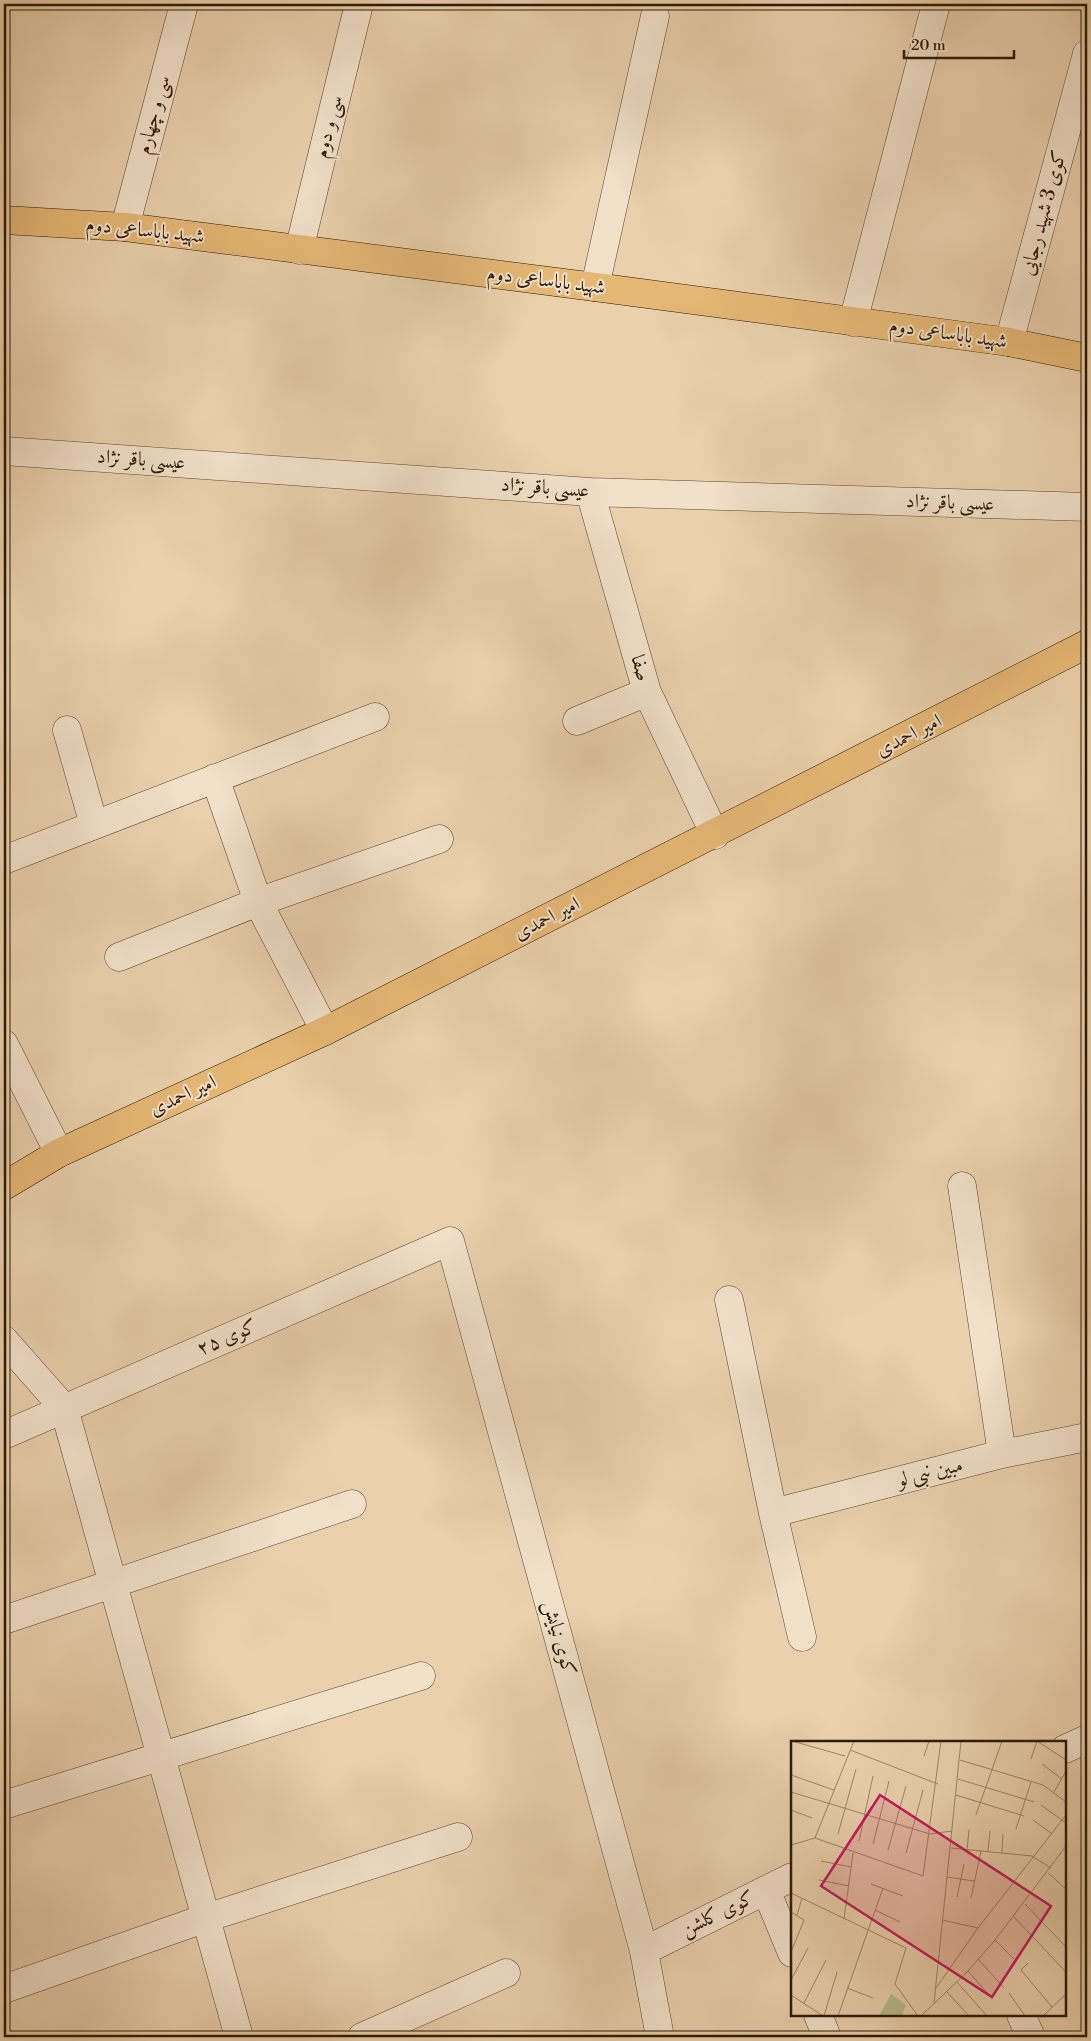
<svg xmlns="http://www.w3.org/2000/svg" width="1091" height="2041" viewBox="0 0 1091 2041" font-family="'Libre Bodoni',Amiri,serif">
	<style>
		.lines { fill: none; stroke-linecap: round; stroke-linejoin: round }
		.minor-casing { stroke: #5c482c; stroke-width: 29 }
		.major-casing { stroke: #2d1a01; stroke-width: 29 }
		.minor { stroke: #f1e0ca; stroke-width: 28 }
		.major { stroke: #e5b876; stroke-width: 28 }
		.labels { text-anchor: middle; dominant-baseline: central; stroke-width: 4; stroke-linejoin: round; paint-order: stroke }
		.street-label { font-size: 20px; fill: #2d1a01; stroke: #f1e0ca }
		.inset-road { fill: none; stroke: #9e8768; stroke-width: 1 }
		.view { fill: #c2185b; fill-opacity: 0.15; stroke: #c2185b; stroke-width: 2.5 }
		.inset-edge { fill: none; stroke: #2d1a01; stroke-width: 2.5 }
	</style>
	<rect width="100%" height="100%" fill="#ead0ad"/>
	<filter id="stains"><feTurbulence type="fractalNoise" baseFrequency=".004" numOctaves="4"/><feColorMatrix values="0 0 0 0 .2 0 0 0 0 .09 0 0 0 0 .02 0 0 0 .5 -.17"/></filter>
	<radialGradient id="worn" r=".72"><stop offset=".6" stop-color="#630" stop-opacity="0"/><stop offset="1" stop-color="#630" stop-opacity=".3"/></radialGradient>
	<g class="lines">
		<defs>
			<path id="minor" d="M125,227L184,4
				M299,250L359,4
				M595,287L655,16
				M853,322L936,4
				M1009,342L1087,54
				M4,451L590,492L1087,507
				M590,492L647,692L715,835
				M577,721L647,692
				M67,730L94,825
				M215,778L258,902L325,1031
				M4,860L375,717
				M119,957L258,902L439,839
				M4,1044L59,1153
				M962,1186L1002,1454
				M729,1300L773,1513L802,1637
				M4,1340L64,1408L239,2037
				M4,1435L450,1241L644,1951L660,2037
				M773,1513L1002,1454L1087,1437
				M4,1620L352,1504
				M1065,1749L1087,1739
				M4,1805L421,1676
				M766,1890L792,1953
				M644,1951L792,1877
				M4,1989L206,1918L458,1837
				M818,2015L827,2037
				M1021,2015L1031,2037
				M362,2037L506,1973"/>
			<path id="major" d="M4,220L125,227L595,287L1009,342L1087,358
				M4,1186L59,1153L325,1031L1087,644"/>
		</defs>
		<use href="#minor" class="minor-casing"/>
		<use href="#major" class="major-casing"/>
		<use href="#minor" class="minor"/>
		<use href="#major" class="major"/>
	</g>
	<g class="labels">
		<g class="street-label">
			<text transform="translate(154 115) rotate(-75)">سی و چهارم</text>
			<text transform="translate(329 127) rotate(-76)">سی و دوم</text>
			<text transform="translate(1044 213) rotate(-75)">کوی 3 شهید رجایی</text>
			<text transform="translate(145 231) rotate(6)">شهید باباساعی دوم</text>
			<text transform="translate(546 281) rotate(7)">شهید باباساعی دوم</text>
			<text transform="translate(948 334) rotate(8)">شهید باباساعی دوم</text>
			<text transform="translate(141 460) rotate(4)">عیسی باقر نژاد</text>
			<text transform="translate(545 488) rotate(4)">عیسی باقر نژاد</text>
			<text transform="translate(950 503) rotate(2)">عیسی باقر نژاد</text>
			<text transform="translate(640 668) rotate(74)">صفا</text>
			<text transform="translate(909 736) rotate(-27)">امیر احمدی</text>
			<text transform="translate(547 919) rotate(-27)">امیر احمدی</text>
			<text transform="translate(183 1096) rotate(-25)">امیر احمدی</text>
			<text transform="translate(227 1338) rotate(-23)">کوی ۲۵</text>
			<text transform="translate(930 1473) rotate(-14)">مبین نبی لو</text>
			<text transform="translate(559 1638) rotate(75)">کوی نیایش</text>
			<text transform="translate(718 1914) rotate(-26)">کوی کلشن</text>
		</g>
	</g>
	<g transform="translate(791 1741)">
		<rect width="275" height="275" fill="#ead0ad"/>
		<path d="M100,253L115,264L111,275H88Z" fill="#b7bb89"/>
		<path class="inset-road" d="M1,0L54,15M246,0L275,19M59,9L147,43M133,15L138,0M240,18L246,0M169,19L252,44L275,61M251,23L271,38M0,34L43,49M167,38L243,61M0,51L139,93L161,90M263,51L275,30M165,54L233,75M250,64L275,82M0,69L21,77M185,74L211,0M242,79L260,92M225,88L240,41M47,93L65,28M24,97L63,0M68,100L82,35M82,103L98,40M0,104L24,97L132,135L150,0M160,107L241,115L260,127M97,109L115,45M176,109L178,89M197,110L199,90M211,111L212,93M115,112L132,49M30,120L60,126M257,132L275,148M156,136L183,140M28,139L58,145M80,143L112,155M0,152L115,207L104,243L127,275M166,156L173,123M180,157L190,110M234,163L275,206M84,169L109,181M0,171L13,179L0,211M6,174L11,157M223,176L275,231M53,178L62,112M151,179L187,187M204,199L223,218M187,218L213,247M237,222L230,229L261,266M177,230L198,254M0,239L17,207M166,241L196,275M56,247L82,257M145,247L187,187L275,74M156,251L178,275M218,252L234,275M0,254L32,275M13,262L35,219M143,262L170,0M33,275L46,231M47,275L92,147M130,275L177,230L204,199L275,105M252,275L275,253"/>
		<path class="view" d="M89,54L260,165L201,256L30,145Z"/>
		<rect width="275" height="275" class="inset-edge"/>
	</g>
	<rect width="1091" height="2041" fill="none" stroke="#ead0ad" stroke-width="20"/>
	<rect x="5" y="5" width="1081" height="2031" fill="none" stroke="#2d1a01" stroke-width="2.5"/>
	<rect x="10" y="10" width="1071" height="2021" fill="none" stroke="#2d1a01"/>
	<path d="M904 50v8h110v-8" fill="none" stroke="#2d1a01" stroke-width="2.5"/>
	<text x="911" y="50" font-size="15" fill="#2d1a01" stroke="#f1e0ca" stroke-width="4" paint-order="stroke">20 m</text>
	<rect width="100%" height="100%" filter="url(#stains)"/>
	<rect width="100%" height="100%" fill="url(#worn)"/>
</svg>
